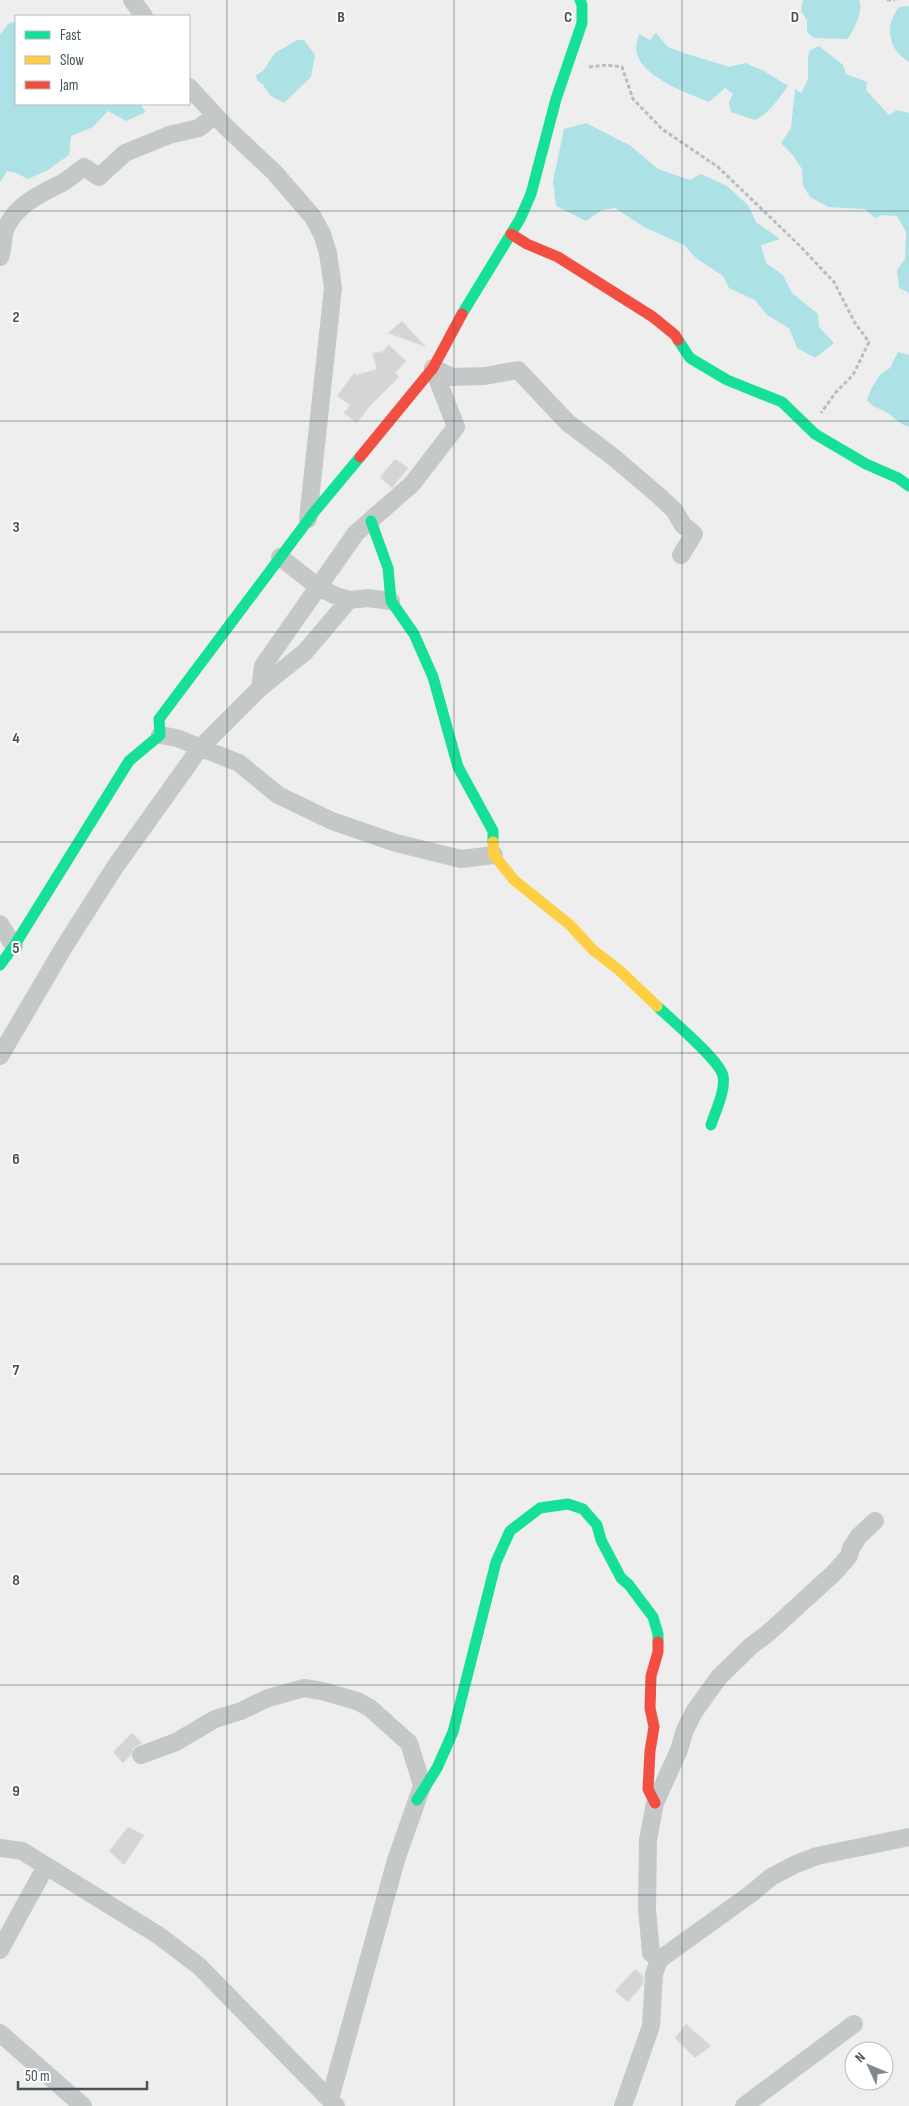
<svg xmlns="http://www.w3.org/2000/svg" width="909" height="2106" viewBox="0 0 909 2106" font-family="'Sofia Sans Condensed',sans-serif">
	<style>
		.water { fill: #ace2e6 }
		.building { fill: #d4d6d6; stroke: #dfe0e1 }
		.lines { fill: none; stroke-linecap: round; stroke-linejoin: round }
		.path { stroke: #b5c0bb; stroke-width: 3; stroke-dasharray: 4 2.5; stroke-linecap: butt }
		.street { stroke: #c5c8c9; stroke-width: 18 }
		.fast { stroke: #16e098; stroke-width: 11 }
		.slow { stroke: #ffcf43; stroke-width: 11 }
		.jam { stroke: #f24e42; stroke-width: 11 }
		.grid { fill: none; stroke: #475358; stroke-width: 1; stroke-opacity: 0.55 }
		.grid-label { font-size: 16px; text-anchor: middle; font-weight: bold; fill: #475358; stroke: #fff; stroke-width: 4; stroke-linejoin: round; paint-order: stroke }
	</style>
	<rect width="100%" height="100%" fill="#eee"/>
	<path class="water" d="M803,0H859C864,12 854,28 848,39L814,38L807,32V20L801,11Z
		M909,6V62C888,50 884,26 899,7Z
		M16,21V104H140L146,112L126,121L108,111L93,127L71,136L69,155L48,170L28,179L16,173L7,171L0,182V35L8,24Z
		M656,33L668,47L684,53L730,67L745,63L764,71L788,86C778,99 770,113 755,120L731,112L729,102L733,94L725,88L709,102C687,93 638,76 636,49C636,44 638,38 639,34L650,40Z
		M297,40H304L315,55L311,77L284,103L271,96L263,85L257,80L256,75L263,71L275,53Z
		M819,46L843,65L846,74L867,82L866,90L889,115L897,110L909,113V293L899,288L897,270L905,259L906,232L897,216L882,215L876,218L864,209L828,207L810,197L803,186L802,169L791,153L781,143L791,128L795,89L801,93L808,79V57L810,50Z
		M586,123L631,146L658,169L690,180L701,174L727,186L748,205L756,222L780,239L761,245L766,263L783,275L792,293L818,314L819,327L834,343L815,358L797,348L789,328L767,315L755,300L729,288L723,276L696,258L684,245L644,227L615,208L602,210L586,221L556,206L553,181L564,129Z
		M898,352L909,355V427C894,422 895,416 884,411C876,407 872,407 867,400C871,388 878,373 890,368Z"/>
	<path class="building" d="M402,321L426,347L388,333Z
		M389,345L406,361L395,373L399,377L369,407L357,423L344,413L350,405L337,396L354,373L357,375L377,369L372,353L382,352Z
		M395,459L408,468L392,488L380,477Z
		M132,1733L142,1743L133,1748L131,1755L123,1763L113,1752Z
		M128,1827L144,1835L124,1865L109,1851Z
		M635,1969L643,1976V1984L628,2002L615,1991Z
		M686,2024L711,2046L695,2058L675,2038Z"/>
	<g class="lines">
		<path class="path" d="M887,0H895
			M589,67L607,65L622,67L633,99L662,129L718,167L800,246L834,282L855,323L869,342L853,375L836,392L821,413"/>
		<path class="street" d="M132,0L144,16
			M189,87L225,126L274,172L313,217L322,234L328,253L333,288L308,519
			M0,257C4,248 2,238 5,230C15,205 40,194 62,183C69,179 77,172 84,167L99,177L125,153L169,135L199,128L215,115
			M433,368L452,377L485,376L518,370L568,423L612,456L659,496L674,510L683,525L694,534L681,555
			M280,557L318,587L334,595L349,600L368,598L391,601
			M260,688L305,652L349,600
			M160,735L177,738L239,763L278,795L332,821L396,843L461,859L494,855
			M0,924L14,946
			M0,1056L64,947L115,867L200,748L260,688L263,666L356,533L412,484L456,427L433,368
			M141,1755L176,1742L215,1719L241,1711L268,1698L304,1688L322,1691L357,1701L370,1708L409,1743L422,1785L421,1789L396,1860L330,2099
			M0,1848L22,1851L158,1935L199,1966L336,2106
			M0,1950L46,1866
			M659,1960L651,1953L647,1909L648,1840L655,1803L679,1750L685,1730L694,1712L719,1677L751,1646L767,1634L834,1573L849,1556L851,1548L859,1536L875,1521
			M0,2033L83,2106
			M623,2106L651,2026L654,1974L659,1960L752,1893L771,1877L796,1864L817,1856L909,1837
			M744,2106L854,2024"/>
		<path class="fast" d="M462,314L520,219L531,194L556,99L582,23V5L580,0
			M678,340L690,358L727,380L782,402L815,434L866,464L898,478L909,486
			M371,521L388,568L391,601L414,634L433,677L458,767L493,831V842
			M0,965L14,946L129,761L160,735L159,719L315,511L360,457
			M657,1006C670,1019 720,1060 723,1076C726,1090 715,1112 711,1125
			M417,1800L437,1768L453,1732L496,1562L510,1531L540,1508L568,1504L583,1509L597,1525L601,1540L621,1578L629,1585L653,1617L658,1634V1642"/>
		<path class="slow" d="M493,842L494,855L514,880L570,925L593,950L619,970L657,1006"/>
		<path class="jam" d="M511,234L527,244L558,257L653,317L675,335L678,340
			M360,457L433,368L462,314
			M655,1803L648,1789L650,1751L654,1727L650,1708L651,1676L658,1652V1642"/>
	</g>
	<path class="grid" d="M227,0V2106M454,0V2106M682,0V2106M0,211H909M0,421H909M0,632H909M0,842H909M0,1053H909M0,1264H909M0,1474H909M0,1685H909M0,1895H909"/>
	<g class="grid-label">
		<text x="341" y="22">B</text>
		<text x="568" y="22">C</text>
		<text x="795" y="22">D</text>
		<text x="16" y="322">2</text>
		<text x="16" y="532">3</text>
		<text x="16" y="743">4</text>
		<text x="16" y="953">5</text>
		<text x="16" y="1164">6</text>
		<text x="16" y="1375">7</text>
		<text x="16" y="1585">8</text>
		<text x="16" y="1796">9</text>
	</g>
	<rect x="15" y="15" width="175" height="90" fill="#ffffff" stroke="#b5babc"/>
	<rect x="25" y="31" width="25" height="8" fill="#16e098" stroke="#b5babc"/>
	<text x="60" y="40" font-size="15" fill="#475358">Fast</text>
	<rect x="25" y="56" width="25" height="8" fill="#ffcf43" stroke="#b5babc"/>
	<text x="60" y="65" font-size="15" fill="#475358">Slow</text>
	<rect x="25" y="81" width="25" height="8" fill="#f24e42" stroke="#b5babc"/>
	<text x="60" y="90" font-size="15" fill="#475358">Jam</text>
	<g transform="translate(869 2066) rotate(314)"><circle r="24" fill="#ffffff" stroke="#b5babc"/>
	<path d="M0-4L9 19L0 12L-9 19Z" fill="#81898c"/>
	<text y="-8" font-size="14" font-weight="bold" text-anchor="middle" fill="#475358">N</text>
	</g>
	<path d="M18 2081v8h129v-8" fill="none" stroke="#475358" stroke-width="2.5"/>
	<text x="25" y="2081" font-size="15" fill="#475358" stroke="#ffffff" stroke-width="4" paint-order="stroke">50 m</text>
</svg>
